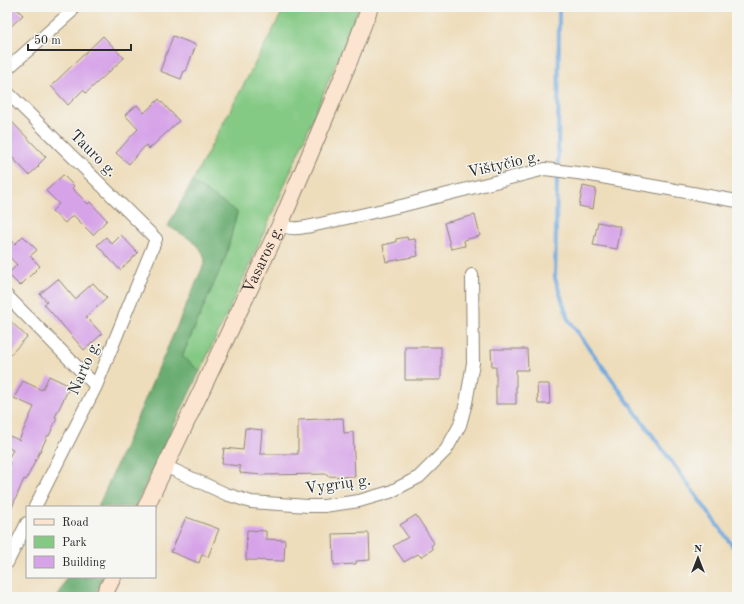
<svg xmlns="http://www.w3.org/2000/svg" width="744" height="604" viewBox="0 0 744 604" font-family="'Old Standard TT',serif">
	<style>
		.green { fill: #84c984; stroke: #587a58 }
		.forest { fill: #6bad72; stroke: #4b6c4e }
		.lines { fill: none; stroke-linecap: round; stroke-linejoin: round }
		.stream { stroke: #6ea8de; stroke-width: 4 }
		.building { fill: #d6a3e8 }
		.street-casing { stroke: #8c8473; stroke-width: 14 }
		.secondary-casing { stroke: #8c8473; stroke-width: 18 }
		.street { stroke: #fff; stroke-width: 12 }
		.secondary { stroke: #fce5d0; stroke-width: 16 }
		.labels { text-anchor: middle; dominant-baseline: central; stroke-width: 3; stroke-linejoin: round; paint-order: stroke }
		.street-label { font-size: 16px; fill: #2b2b2b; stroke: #f6f6f2 }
	</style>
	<rect width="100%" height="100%" fill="#f6f6f2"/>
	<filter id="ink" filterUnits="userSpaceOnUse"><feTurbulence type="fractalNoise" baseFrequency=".025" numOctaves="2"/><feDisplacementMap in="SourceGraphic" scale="8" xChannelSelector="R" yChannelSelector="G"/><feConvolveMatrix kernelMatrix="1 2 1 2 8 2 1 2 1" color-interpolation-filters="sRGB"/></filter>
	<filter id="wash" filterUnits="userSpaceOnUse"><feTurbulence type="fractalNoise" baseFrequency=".012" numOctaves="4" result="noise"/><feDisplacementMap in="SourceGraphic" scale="16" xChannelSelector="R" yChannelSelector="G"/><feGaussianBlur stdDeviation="0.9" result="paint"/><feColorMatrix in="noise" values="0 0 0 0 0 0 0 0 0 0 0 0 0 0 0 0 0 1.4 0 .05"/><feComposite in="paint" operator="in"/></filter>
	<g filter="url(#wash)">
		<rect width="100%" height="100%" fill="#edb"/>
		<path class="green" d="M285,7H359C309,130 258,251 200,371L182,357L226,256L237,213L192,182Z"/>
		<path class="forest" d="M192,182L237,212L226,256L182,356L200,371L135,507H98L205,262C204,243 182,235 168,226Z
			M67,577H103L94,597H58Z"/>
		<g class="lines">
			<path class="stream" d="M558,163L559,7
				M557,178L555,278L568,319L737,552"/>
		</g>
		<g id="blocks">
			<path class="building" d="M7,7H15L23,15L7,30Z
				M103,36L124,58L86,93L83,90L68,105L51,86Z
				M173,36L196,45L186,71H184L181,79L160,71Z
				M159,99L179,121L149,149L146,145L129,164L116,153L138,129L125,115L137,105L144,113Z
				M7,117L46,157L38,165L39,166L29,175L7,152Z
				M63,175L74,186L72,188L88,204L90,202L107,220L93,235L73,215L65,223L52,211L59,204L46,191Z
				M583,186L596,189L593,209L579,206Z
				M475,215L480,236L464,240L465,246L451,249L444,223Z
				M598,222L621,227L617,249L593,245Z
				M121,235L138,253L120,270L97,245L106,237L112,244Z
				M7,236L15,244L23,236L37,250L30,256L40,266L20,286L8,274L17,265L7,254Z
				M407,237L408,240L415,239L418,256L386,262L383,245L396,242V239Z
				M58,279L75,299L93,283L107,298L86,317L102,334L84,350L44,304L47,302L40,294Z
				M7,318L27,337L7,358Z
				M405,347H441V380H405Z
				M491,349H527L528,370H516V404H496V367H492Z
				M49,376L70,386L55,417L57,418L49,436L48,435L26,480L24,479L7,519V468L10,463L7,461L13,450L7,447V435L19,440L34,407L14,398L23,381L42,390Z
				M537,384H549L550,404H538Z
				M343,418L344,433L353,432L355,477L327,476V474L262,475L240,473V466L222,464L224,448L243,450L245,428L262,430L260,454H298V420Z
				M416,515L434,543L431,546L433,549L421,557L418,554L404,562L393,546L408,537L400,525Z
				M186,517L219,529L208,557L202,554L199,563L171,552Z
				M247,530L266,531V539L285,540L284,561L246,560Z
				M369,533L370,560L356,561V564L334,565L333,534Z"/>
		</g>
	</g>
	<g filter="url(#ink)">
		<use href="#blocks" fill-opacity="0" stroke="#8c8473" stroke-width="1"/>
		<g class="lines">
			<defs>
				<path id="street" d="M7,69L71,12L72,7
					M7,92L156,239L96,386L35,507
					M280,225C291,230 300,228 311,226L405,205L545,169L585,174L737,201
					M7,296L96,386
					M165,466L226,494L251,502L308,506H324L359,501L390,492L419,477L446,450L460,425L466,403L473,363L472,275
					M7,563L27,523"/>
				<g id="secondary">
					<path id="s1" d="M146,507L280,225L348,64L370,7"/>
					<path d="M103,597L113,577"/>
				</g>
			</defs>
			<use href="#street" class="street-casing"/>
			<use href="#secondary" class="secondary-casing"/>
			<use href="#street" class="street"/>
			<use href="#secondary" class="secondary"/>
		</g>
	</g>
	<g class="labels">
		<g class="street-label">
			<text transform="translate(93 154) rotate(45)">Tauro g.</text>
			<text transform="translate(504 165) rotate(-13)">Vištyčio g.</text>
			<text stroke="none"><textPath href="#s1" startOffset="274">Vasaros g.</textPath></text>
			<text transform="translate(85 368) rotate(-66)">Narto g.</text>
			<text transform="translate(338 485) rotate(-8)">Vygrių g.</text>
		</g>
	</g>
	<rect width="744" height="604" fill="none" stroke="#f6f6f2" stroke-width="24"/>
	<rect x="26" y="506" width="130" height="72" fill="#f6f6f2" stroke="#a5a5a2"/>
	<rect x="34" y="519" width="20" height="6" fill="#fce5d0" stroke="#a5a5a2"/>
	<text x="62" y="526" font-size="12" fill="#2b2b2b">Road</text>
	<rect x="34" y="536" width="20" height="12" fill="#84c984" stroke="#a5a5a2"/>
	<text x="62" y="546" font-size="12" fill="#2b2b2b">Park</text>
	<rect x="34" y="556" width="20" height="12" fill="#d6a3e8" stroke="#a5a5a2"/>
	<text x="62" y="566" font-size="12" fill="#2b2b2b">Building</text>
	<g transform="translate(698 558)" stroke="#f6f6f2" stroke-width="3" paint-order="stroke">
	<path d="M0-3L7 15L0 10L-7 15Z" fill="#2b2b2b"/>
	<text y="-6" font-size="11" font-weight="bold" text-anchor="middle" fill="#2b2b2b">N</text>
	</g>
	<path d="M28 44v6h103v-6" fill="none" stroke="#2b2b2b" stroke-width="2"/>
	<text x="34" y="44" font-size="12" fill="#2b2b2b" stroke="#f6f6f2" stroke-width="3" paint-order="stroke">50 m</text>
</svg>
